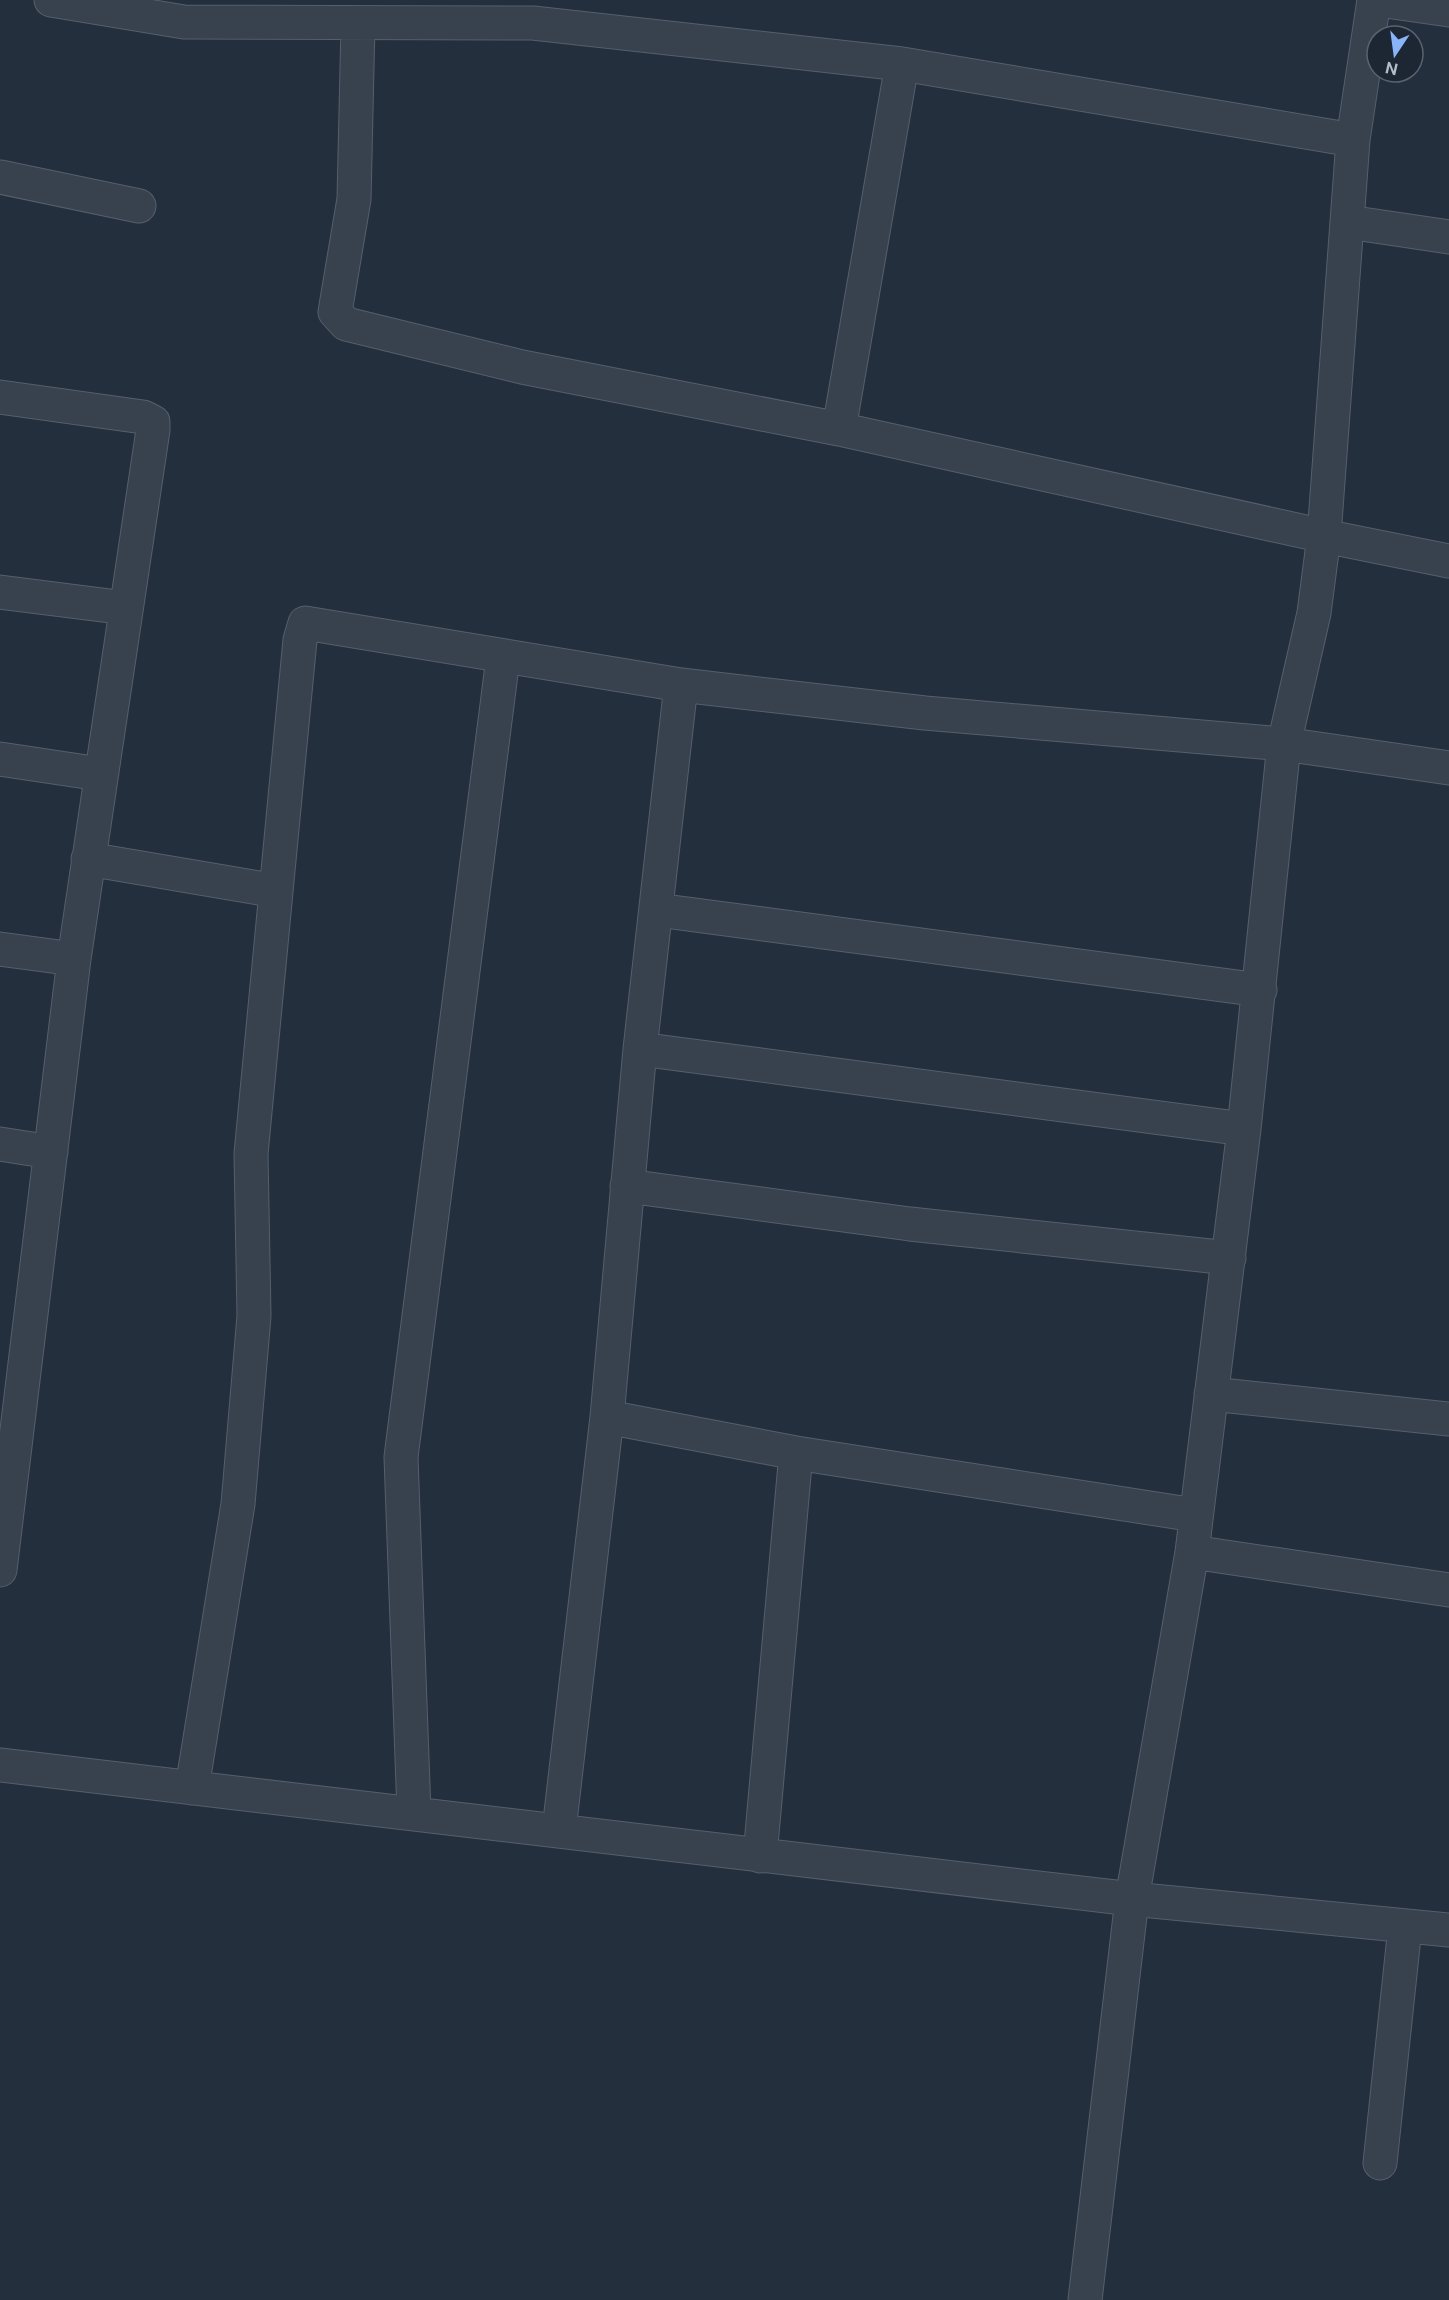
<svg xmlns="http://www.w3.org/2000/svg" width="1449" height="2300" viewBox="0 0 1449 2300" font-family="'Public Sans',sans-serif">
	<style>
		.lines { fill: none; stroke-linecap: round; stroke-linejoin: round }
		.minor-casing { stroke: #565f6c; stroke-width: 35 }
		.minor { stroke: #38414e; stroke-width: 33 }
	</style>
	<rect width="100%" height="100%" fill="#242f3e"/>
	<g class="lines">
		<defs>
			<path id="minor" d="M51,0L184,22L533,23L902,64L1353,140
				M1379,0L1449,10
				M358,24L354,199L335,312L346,324L522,367L839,429L1324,536L1449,561
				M0,177L139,206
				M1348,222L1449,237
				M0,397L143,417L153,422V430L74,959L0,1570
				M839,429L902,64
				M0,592L126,608
				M0,759L100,774
				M88,859L276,891
				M657,910L1260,990
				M0,949L74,959
				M640,1049L1244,1129
				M0,1144L51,1152
				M627,1186L910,1224L1229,1258
				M1211,1394L1449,1419
				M607,1417L796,1453L1195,1515
				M1192,1552L1449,1590
				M0,1765L1132,1899L1449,1930
				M192,1788L238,1504L254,1316L251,1154L300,640L305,623L681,685L925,713L1284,744L1449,768
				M414,1813L401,1457L503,658
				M559,1830L607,1417L640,1049L681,685
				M760,1856L796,1453
				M1380,2163L1405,1927
				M1085,2300L1132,1899L1192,1552L1244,1129L1284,744L1314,613L1324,536L1353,140L1374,0"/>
		</defs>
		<use href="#minor" class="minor-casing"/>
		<use href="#minor" class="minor"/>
	</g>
	<g transform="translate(1395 54) rotate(193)"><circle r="28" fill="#1d2633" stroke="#59626f" stroke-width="1.5"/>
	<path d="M0-4.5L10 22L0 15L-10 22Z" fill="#8ab4f8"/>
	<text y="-9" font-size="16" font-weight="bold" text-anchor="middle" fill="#b4bcc9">N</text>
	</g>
</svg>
